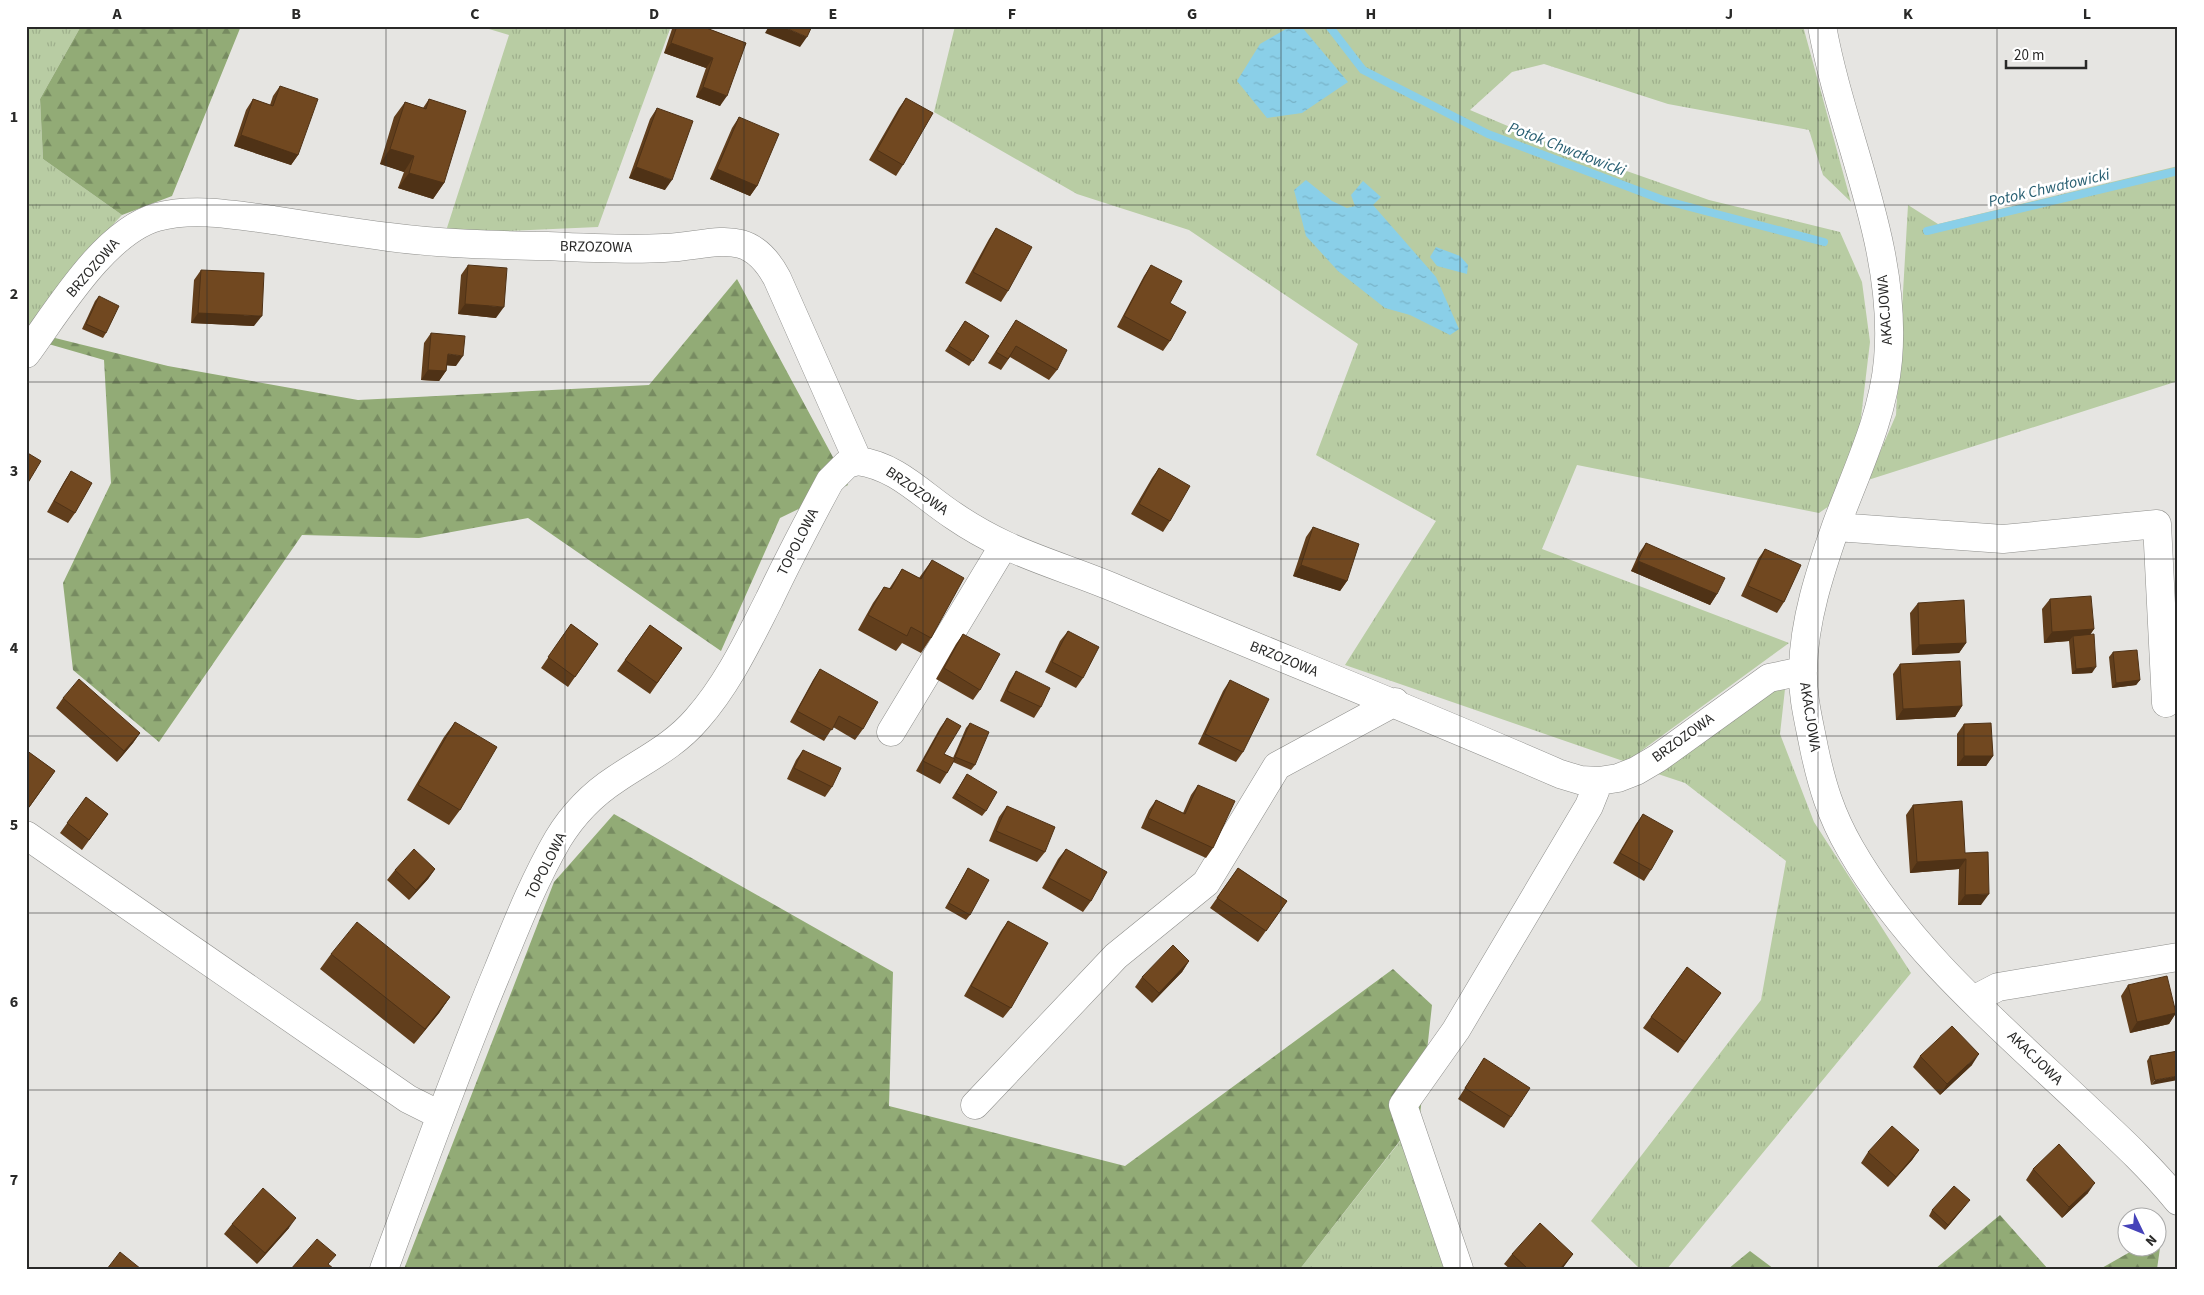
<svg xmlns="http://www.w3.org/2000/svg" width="2204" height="1295" viewBox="0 0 2204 1295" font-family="'Source Sans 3',sans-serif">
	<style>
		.grass { fill: url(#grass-tufts) }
		.forest { fill: url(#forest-firs) }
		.water { fill: url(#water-ripples) }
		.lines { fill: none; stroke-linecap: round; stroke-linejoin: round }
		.stream { stroke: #8acfe8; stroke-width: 8 }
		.minor-casing { stroke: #8f8f8c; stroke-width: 29 }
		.minor { stroke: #fff; stroke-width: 28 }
		.wall { fill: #613e1c }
		.shaded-wall { fill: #4f3216 }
		.building { fill: #714820; stroke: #4f3216 }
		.grid { fill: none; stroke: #292928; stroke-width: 1; stroke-opacity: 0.55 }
		.labels { text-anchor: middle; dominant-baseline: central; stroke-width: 5; stroke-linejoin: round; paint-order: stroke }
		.street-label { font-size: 15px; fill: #292928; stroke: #fff }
		.water-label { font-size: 16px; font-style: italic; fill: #285f72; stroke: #fff }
		.neatline { fill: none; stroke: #292928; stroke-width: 2 }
		.grid-label { font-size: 16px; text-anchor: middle; font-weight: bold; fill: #292928 }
	</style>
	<defs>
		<pattern id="grass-tufts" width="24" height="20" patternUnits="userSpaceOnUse" patternTransform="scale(1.25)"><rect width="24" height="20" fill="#b8cca3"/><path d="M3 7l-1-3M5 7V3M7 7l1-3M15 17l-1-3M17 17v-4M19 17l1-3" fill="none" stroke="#9eaf8c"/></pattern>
		<pattern id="forest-firs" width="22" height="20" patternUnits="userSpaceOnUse" patternTransform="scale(1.25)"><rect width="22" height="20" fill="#92ab76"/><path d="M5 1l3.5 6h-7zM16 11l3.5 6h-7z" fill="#778b61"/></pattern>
		<pattern id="water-ripples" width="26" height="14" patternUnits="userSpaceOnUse" patternTransform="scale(1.25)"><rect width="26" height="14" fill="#8acfe8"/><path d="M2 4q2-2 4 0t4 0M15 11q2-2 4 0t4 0" fill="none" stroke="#77b2c7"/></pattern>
	</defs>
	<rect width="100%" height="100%" fill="#e6e5e2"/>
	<path class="grass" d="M26,26H81L40,99L43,159L122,215L77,263L26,337Z
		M479,26H671L598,227L445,234L509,35Z
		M955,26H1803L1851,202L1823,175L1809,130L1668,104L1544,64L1512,72L1470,110L1550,144L1709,200L1840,232L1862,282L1870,342L1859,434L1832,504L1819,513L1577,465L1542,549L1789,643L1626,762L1345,665L1436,521L1316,455L1358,344L1189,230L1077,194L934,112Z
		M2178,166V381L1868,480L1896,415L1908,205L1938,224Z
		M1769,689H1785L1780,734L1814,822L1911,973L1667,1269H1640L1591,1221L1761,1000L1786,861L1685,783L1655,773Z
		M1405,1135L1449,1269H1300Z"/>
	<path class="forest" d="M81,26H241L172,196L122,215L43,159L40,99Z
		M737,279L848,485L780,518L721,651L528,518L419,538L302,535L159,742L73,670L63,583L111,483L104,360L45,343L51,337L168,366L358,400L649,385Z
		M614,814L893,972L889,1106L1125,1166L1393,969L1432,1005L1420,1115L1300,1269H404L554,882Z
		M2000,1215L2048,1269H1935Z
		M2162,1234L2157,1269H2100L2137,1248H2156L2157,1237Z
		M1750,1251L1774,1269H1728Z"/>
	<path class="water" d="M1291,26H1301L1348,82L1302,113L1267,118L1237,81L1260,44Z
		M1306,180L1332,201L1347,208L1355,206L1351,195L1363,181L1381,197L1373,205L1436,277L1459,329L1450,335L1410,315L1385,308L1338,271L1306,236L1294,190Z
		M1436,247L1460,256L1468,265L1467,274L1437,266L1430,257Z"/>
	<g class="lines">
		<path class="stream" d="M1329,26L1363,70L1488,134L1663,200L1824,242
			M1927,231L2178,171"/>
		<defs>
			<path id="minor" d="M1822,26C1842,137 1898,246 1888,360C1883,418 1856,472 1836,526C1820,572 1804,620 1803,669C1802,696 1809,722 1814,748C1822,786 1831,815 1850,848C1910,953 2007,1032 2094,1115C2123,1142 2152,1169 2178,1201
				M26,354C57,312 104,232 157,217C194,207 235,215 273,220C311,226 350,232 389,237C441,244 494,245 547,246C586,248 625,250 664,248C715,246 748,224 777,278L858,461C897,466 923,496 954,516C970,527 988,537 1005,545C1041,562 1080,573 1117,589C1264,651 1413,710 1560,774L1580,780L1599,781L1618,778L1636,771L1658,758L1769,678L1803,671
				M1836,527L2003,539L2157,524L2166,703
				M891,732L1004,545
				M26,835L408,1099L440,1115
				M1973,1000L1998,987L2178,957
				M975,1105L1116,956L1206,883L1277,766L1395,702
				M384,1269C421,1169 457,1068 498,970C516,926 534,880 558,839C572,816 593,794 616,779C644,760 674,746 697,719C728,684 748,641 769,600C788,560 809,520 830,481L847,464L858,461
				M1459,1269L1403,1105L1456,1030L1589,806L1599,781"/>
		</defs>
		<use href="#minor" class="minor-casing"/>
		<use href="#minor" class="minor"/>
	</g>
	<path class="wall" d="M674,26H701L746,43L720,106L696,97L706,68L664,53L672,29Z
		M280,86L298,155L291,165L234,146L246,110L253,99L270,105L273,96Z
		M906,98L903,165L896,176L869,160L899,108Z
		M429,99L444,183L433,199L398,188L404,172L380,164L394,117L405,102L423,108Z
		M657,108L665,190L629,178L650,119Z
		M739,117L757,186L750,196L710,179L732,128Z
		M996,228L1008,291L1001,302L965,283L989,239Z
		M468,265L496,318L458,314L461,275Z
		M1151,265L1170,303V341L1163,351L1117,327L1144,276Z
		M201,270L254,326L191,323L194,280Z
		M99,296L106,333L103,338L82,329L95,301Z
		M1016,320L1057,370L1049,380L1010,357L1001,370L988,363Z
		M965,321L989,336L969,366L945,351Z
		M431,333L456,366L447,365L446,371L439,381L421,380L424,343Z
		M1159,468L1170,521L1163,532L1131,514L1152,478Z
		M71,471L75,513L68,523L47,512L64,482Z
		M1313,527L1347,581L1340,591L1293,576L1306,537Z
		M1646,543L1717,594L1710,605L1631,571L1639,553Z
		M1765,549L1784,602L1777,613L1741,596L1758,559Z
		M932,560L931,638L921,653L902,643L896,651L858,630L873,603L884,587L889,589L902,569L919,578Z
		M2050,599L2094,629L2090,635L2092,673L2072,674L2069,641L2044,643L2042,609Z
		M1918,603L1966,643L1959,653L1912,655L1910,613Z
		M571,624L598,644L568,687L541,668Z
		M650,625L682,648L650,694L617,671Z
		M1068,631L1083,678L1076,688L1045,672L1060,641Z
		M963,634L980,690L973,700L936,679L956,644Z
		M2113,652L2140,680L2136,685L2112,688L2109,657Z
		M1900,664L1962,706L1955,717L1896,720L1893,674Z
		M820,669L863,729L855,740L833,727L824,741L790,722L813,680Z
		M1016,671L1041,707L1034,718L1000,701L1009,682Z
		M1230,680L1243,752L1236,762L1198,744L1223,691Z
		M63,698L140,733L133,743L117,762L56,708Z
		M947,718L944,754L953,758L966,728L970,723L975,765L971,770L953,762L947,773L940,784L916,771L940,728Z
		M455,722L460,810L449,825L407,800L444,737Z
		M1964,724L1993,756L1986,766H1957V734Z
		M26,750L55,771L26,812Z
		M803,750L832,787L825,797L787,779L796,760Z
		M967,774L986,811L982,816L952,798Z
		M1198,785L1213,848L1206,858L1141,828L1149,810L1156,800L1183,813L1191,795Z
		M86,797L108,814L82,850L60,833Z
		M1913,805L1965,853L1981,905H1958L1959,869L1910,873L1906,815Z
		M1007,806L1045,852L1037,862L989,841L999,817Z
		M1643,814L1651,870L1644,881L1613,863L1636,824Z
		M1066,849L1091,901L1083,912L1042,888L1058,859Z
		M968,868L970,915L966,920L945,908Z
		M1238,868L1287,901L1258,942L1210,908Z
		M435,869L428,879L409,900L387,880L395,870Z
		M1008,921L1011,1008L1003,1018L964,996L1001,931Z
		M331,954L450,997L439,1013L414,1044L320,969Z
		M1189,961L1182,972L1152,1003L1135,987L1142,977Z
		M1687,967L1721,993L1678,1053L1643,1028Z
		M2128,985L2176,1013L2169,1024L2130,1033L2121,996Z
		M2178,1051L2151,1085L2147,1061L2150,1056Z
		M1920,1056L1972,1065L1940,1095L1913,1067Z
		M1484,1058L1511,1117L1504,1128L1458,1099Z
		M1919,1150L1912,1160L1888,1187L1861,1163L1868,1152Z
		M2033,1169L2088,1193L2062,1218L2026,1180Z
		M1966,1205L1945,1230L1929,1216L1932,1210Z
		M232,1224L289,1228L257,1264L224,1234Z
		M1512,1254H1573L1562,1269H1510L1504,1264Z"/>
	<path class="shaded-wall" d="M769,26H781L807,37L800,47L765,33Z
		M671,43L713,58L706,68L664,53Z
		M703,87L727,96L720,106L696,97Z
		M241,135L298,155L291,165L234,146Z
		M390,149L414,156L404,172L380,164Z
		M636,167L672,180L665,190L629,178Z
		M717,169L757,186L750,196L710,179Z
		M409,173L444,183L433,199L398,188Z
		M465,304L504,307L496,318L458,314Z
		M198,313L262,316L254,326L191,323Z
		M448,354L463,356L456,366L440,365Z
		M428,370L446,371L439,381L421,380Z
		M1638,561L1717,594L1710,605L1631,571Z
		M1301,565L1347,581L1340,591L1293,576Z
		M2094,629L2086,640L2073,636L2069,641L2044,643L2052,632Z
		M1966,643L1959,653L1912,655L1919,645Z
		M2096,667L2092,673L2072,674L2076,669Z
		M2140,680L2136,685L2112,688L2116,683Z
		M1962,706L1955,717L1896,720L1903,709Z
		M140,733L133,743L117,762L124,751Z
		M1964,756H1993L1986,766H1957Z
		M1966,859L1959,869L1910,873L1917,862Z
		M435,869L428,879L409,900L416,890Z
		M1989,894L1981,905H1958L1965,895Z
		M1189,961L1182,972L1152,1003L1159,993Z
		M450,997L439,1013L414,1044L425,1029Z
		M2176,1013L2169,1024L2130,1033L2137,1022Z
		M1979,1054L1972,1065L1940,1095L1947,1084Z
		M2178,1076V1080L2151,1085L2155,1080Z
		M1919,1150L1912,1160L1888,1187L1896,1177Z
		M2095,1183L2088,1193L2062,1218L2069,1207Z
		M1970,1200L1966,1205L1945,1230L1948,1225Z
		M296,1218L289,1228L257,1264L265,1253Z
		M1573,1254L1562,1269H1560Z"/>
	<path class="building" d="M677,26H701L746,43L727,96L703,87L713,58L671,43Z
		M781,26H812L807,37Z
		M280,86L318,99L298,155L241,135L253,99L273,106Z
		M906,98L933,113L903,165L877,150Z
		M429,99L466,111L444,183L409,173L414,156L390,149L405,102L426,109Z
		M657,108L693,121L672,180L636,167Z
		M739,117L779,134L757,186L717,169Z
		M996,228L1032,247L1008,291L973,272Z
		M468,265L507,268L504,307L465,304Z
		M1151,265L1182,281L1170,303L1186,312L1170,341L1124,316Z
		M201,270L264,273L262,316L198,313Z
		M99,296L119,306L106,333L86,324Z
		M1016,320L1067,350L1057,370L1016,346L1008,359L996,352Z
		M965,321L989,336L973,361L949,346Z
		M431,333L465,336L463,356L448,354L446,371L428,370Z
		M26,452L41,461L26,486Z
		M1159,468L1190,486L1170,521L1139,504Z
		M71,471L92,483L75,513L54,501Z
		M1313,527L1359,544L1347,581L1301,565Z
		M1646,543L1725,578L1717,594L1638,561Z
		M1765,549L1801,565L1784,602L1748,586Z
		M932,560L964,578L931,638L911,627L907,636L868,615L884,587L891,589L902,569L921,579Z
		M2091,596L2094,629L2052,632L2050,599Z
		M1964,600L1966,643L1919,645L1918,603Z
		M571,624L598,644L575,677L548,657Z
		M650,625L682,648L657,683L625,660Z
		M1068,631L1099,647L1083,678L1052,662Z
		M963,634L1000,654L980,690L944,668Z
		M2094,634L2096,667L2076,669L2073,636Z
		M2137,650L2140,680L2116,683L2113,652Z
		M1960,661L1962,706L1903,709L1900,664Z
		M820,669L878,702L863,729L839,716L832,730L797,711Z
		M1016,671L1050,688L1041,707L1007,691Z
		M79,679L140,733L124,751L63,698Z
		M1230,680L1269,699L1243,752L1205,734Z
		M947,718L961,726L944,754L955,759L947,773L923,761Z
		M455,722L497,747L460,810L418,785Z
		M970,723L989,732L975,765L955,757Z
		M1991,723L1993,756H1964V724Z
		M26,750L55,771L29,807L26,805Z
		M803,750L841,768L832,787L794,768Z
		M967,774L997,792L986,811L956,793Z
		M1198,785L1235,801L1213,848L1148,818L1156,800L1185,814Z
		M86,797L108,814L89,840L67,823Z
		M1962,801L1965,853L1988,852L1989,894L1965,895L1966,859L1917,862L1913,805Z
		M1007,806L1055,827L1045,852L996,831Z
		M1643,814L1673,831L1651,870L1620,853Z
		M414,849L435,869L416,890L395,870Z
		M1066,849L1107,872L1091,901L1049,878Z
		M968,868L989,880L970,915L949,903Z
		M1238,868L1287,901L1266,931L1217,898Z
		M1008,921L1048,943L1011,1008L971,986Z
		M357,922L450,997L425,1029L331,954Z
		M1173,945L1189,961L1159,993L1142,977Z
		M1687,967L1721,993L1685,1042L1651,1017Z
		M2167,976L2176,1013L2137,1022L2128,985Z
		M1952,1026L1979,1054L1947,1084L1920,1056Z
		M2178,1051V1076L2155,1080L2150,1056Z
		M1484,1058L1530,1088L1511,1117L1465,1088Z
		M1892,1126L1919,1150L1896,1177L1868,1152Z
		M2059,1144L2095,1183L2069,1207L2033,1169Z
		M1954,1186L1970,1200L1948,1225L1932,1210Z
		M263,1188L296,1218L265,1253L232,1224Z
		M1540,1223L1573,1254L1560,1269H1528L1512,1254Z
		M317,1239L336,1255L328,1264L334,1269H291Z
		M120,1252L141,1269H107Z"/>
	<path class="grid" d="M207,26V1269M386,26V1269M565,26V1269M744,26V1269M923,26V1269M1102,26V1269M1281,26V1269M1460,26V1269M1639,26V1269M1818,26V1269M1997,26V1269M26,205H2178M26,382H2178M26,559H2178M26,736H2178M26,913H2178M26,1090H2178"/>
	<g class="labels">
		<g class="street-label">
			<text transform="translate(596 247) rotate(1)">BRZOZOWA</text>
			<text transform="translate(93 268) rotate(-49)">BRZOZOWA</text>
			<text transform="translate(1885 310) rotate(-94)">AKACJOWA</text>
			<text transform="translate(917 491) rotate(35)">BRZOZOWA</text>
			<text transform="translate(798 542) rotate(-63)">TOPOLOWA</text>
			<text transform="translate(1284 659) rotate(22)">BRZOZOWA</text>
			<text transform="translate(1810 717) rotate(81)">AKACJOWA</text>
			<text transform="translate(1683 738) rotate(-36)">BRZOZOWA</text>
			<text transform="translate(546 866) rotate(-63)">TOPOLOWA</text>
			<text transform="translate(2035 1058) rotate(44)">AKACJOWA</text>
		</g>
		<g class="water-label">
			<text transform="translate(1567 149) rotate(21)">Potok Chwałowicki</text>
			<text transform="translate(2049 188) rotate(-13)">Potok Chwałowicki</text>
		</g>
	</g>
	<rect width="2204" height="1295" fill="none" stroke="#ffffff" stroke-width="55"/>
	<g transform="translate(2142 1232) rotate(133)"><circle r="24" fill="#ffffff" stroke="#a9a9a9"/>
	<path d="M0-4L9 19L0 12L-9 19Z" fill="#4643b9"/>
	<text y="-8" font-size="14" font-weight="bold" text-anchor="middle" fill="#292928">N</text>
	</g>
	<path d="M2006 60v8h80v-8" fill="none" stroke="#292928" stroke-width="2.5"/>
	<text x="2014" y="60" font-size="15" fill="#292928" stroke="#ffffff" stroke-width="4" paint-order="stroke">20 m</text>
	<rect x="28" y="28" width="2148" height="1240" class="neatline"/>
	<g class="grid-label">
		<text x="117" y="19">A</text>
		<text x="296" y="19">B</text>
		<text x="475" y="19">C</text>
		<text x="654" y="19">D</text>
		<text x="833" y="19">E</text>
		<text x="1012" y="19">F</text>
		<text x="1192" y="19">G</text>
		<text x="1371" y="19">H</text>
		<text x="1550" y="19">I</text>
		<text x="1729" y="19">J</text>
		<text x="1908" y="19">K</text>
		<text x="2087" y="19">L</text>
		<text x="14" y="122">1</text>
		<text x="14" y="299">2</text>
		<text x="14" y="476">3</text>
		<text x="14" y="653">4</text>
		<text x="14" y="830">5</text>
		<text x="14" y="1007">6</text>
		<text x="14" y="1185">7</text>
	</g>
</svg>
